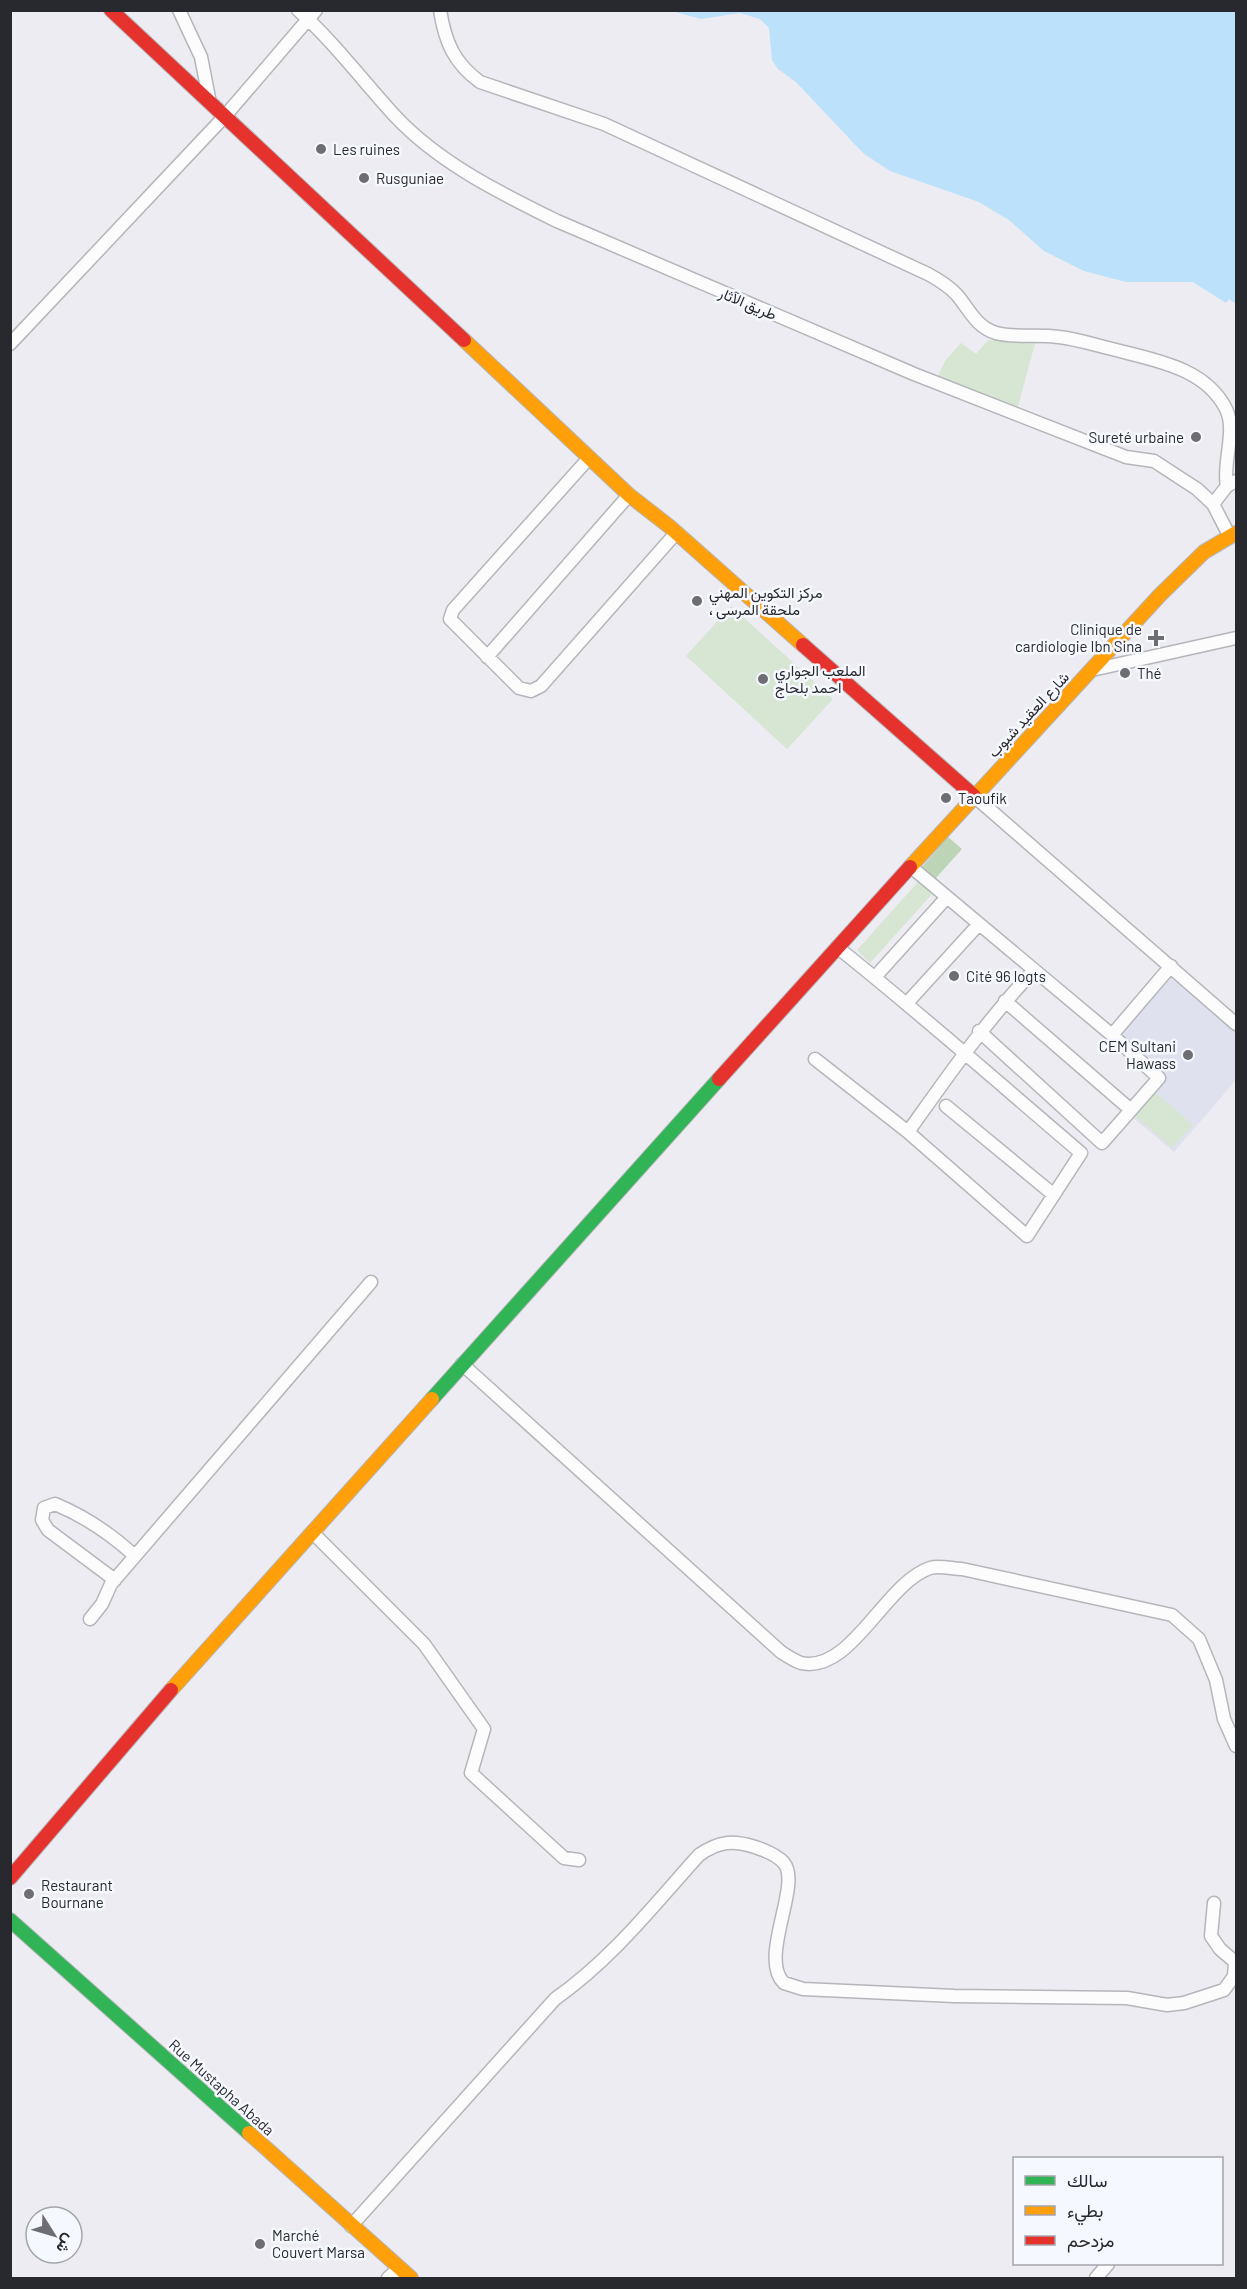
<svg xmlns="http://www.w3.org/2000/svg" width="1247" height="2289" viewBox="0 0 1247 2289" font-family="Barlow,Vazirmatn,sans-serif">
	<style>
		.built { fill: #dfe1ef }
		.green { fill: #d7e5d3 }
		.forest { fill: #bed4b6 }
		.water { fill: #bbe1fb }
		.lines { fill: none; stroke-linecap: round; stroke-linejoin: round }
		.street-casing { stroke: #b5b6ba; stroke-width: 15 }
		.fast-casing { stroke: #b5b6ba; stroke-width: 16 }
		.slow-casing { stroke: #b5b6ba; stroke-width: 16 }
		.jam-casing { stroke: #b5b6ba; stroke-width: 16 }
		.street { stroke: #fcfcfd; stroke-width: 12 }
		.fast { stroke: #30b455; stroke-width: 14 }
		.slow { stroke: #ff9f0a; stroke-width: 14 }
		.jam { stroke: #e5322d; stroke-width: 14 }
		.poi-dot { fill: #6d6d73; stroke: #f6f8ff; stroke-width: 2 }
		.labels { text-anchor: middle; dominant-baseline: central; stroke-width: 5; stroke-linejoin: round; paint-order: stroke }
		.poi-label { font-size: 15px; fill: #28292e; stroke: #f6f8ff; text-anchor: start }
		.street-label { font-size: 15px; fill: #28292e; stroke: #f6f8ff }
	</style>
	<rect width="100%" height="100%" fill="#ececf2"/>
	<path class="built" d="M1170,973L1236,1031V1080L1174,1152L1131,1116L1164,1079L1115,1032Z"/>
	<path class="green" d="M988,340H1036L1017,410L937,378L945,361L961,343L976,354Z
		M731,606L833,699L787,749L686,656Z
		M919,881L933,893L870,963L857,950Z
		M1156,1093L1193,1125L1172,1148L1135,1116Z"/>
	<path class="forest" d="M948,837L962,849L935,879L922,867Z"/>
	<path class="water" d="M672,11H1236V304L1229,299L1226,303L1193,282H1126L1084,271L1044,251L1009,220L979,202L890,171L863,153L796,82L778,69L772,60L769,28L760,19L740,13L701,19Z"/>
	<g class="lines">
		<defs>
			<path id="street" d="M179,10L201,57L210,103
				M298,10C334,42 362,80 395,116C439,163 500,193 557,221L914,374L1126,457L1154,461L1197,489L1213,504L1229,535
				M440,10C445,42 454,63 480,82L604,124L928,274C939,280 949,286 957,295C969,309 976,327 996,333C1012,338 1040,334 1059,337C1077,339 1095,345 1112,349C1153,360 1205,367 1226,409C1237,431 1222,463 1227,486
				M10,344L225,116L316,10
				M589,458L453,610L450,619L519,688L531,691L541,686L676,533
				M1213,504L1227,486L1236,481
				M487,657L629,495
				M1092,670L1236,638
				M974,796L1236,1024
				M910,866L1112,1035L1171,966
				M837,947C920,1013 1000,1084 1081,1153L1027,1236L908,1132C948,1076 986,1021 1034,970
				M875,977L947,897
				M907,1003L979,924
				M979,1031L1102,1143L1131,1110L1005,1001
				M1112,1035L1159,1078L1131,1110
				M815,1059L908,1132
				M946,1106L1054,1195
				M462,1364L781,1652C787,1656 795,1661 801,1663C851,1674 885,1583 930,1568C939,1565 953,1569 962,1569L1172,1615L1199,1639L1216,1680L1224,1719L1236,1746
				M312,1532L424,1644L484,1729L471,1773L564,1858L579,1860
				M115,1580L48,1530L42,1520L44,1508L55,1504C84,1516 112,1535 135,1556
				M90,1619L102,1604L111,1584L371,1282
				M351,2226L555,1999C612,1959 653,1906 699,1855C719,1841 733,1840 755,1847C764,1850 777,1855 784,1863C802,1885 758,1958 784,1983L803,1989L954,1996L1127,1998L1167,2005L1184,2003L1224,1990L1234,1976L1235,1962L1220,1949L1211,1936L1214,1903
				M388,2278L399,2268
				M1096,2278L1108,2264"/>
			<path id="fast" d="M432,1399L719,1079
				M10,1920L249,2133"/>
			<path id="slow" d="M464,340L629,495L670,527L803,645
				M910,867L1160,595L1204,552L1236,533
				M171,1690L432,1399
				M249,2133L411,2278"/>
			<path id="jam" d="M111,10L464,340
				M803,645L974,796
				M719,1079L910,867
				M10,1878L171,1690"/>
		</defs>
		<use href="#street" class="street-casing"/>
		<use href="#fast" class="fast-casing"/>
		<use href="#slow" class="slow-casing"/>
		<use href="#jam" class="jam-casing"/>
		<use href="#street" class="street"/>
		<use href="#fast" class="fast"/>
		<use href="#slow" class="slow"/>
		<use href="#jam" class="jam"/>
	</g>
	<g class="poi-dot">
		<circle cx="321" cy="149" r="6"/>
		<circle cx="364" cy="178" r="6"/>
		<circle cx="1196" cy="437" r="6"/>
		<circle cx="697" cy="601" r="6"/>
		<path d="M1153 629h6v6h6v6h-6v6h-6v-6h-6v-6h6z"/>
		<circle cx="1125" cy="673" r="6"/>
		<circle cx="763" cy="679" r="6"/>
		<circle cx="946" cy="798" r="6"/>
		<circle cx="954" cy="976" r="6"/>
		<circle cx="1188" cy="1055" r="6"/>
		<circle cx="29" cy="1894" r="6"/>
		<circle cx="260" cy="2244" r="6"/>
	</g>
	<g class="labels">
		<g class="poi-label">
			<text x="333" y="149">Les ruines</text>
			<text x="376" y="178">Rusguniae</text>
			<text x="1184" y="437" text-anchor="end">Sureté urbaine</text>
			<text x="709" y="592">مركز التكوين المهني<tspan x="709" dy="17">، ملحقة المرسى</tspan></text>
			<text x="1142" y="629" text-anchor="end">Clinique de<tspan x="1142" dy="17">cardiologie Ibn Sina</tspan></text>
			<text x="775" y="670">الملعب الجواري<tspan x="775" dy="17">احمد بلحاج</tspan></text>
			<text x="1137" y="673">Thé</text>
			<text x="958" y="798">Taoufik</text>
			<text x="966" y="976">Cité 96 logts</text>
			<text x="1176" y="1046" text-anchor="end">CEM Sultani<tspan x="1176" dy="17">Hawass</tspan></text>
			<text x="41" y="1885">Restaurant<tspan x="41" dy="17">Bournane</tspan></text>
			<text x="272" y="2235">Marché<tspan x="272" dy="17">Couvert Marsa</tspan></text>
		</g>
		<g class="street-label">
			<text transform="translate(748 303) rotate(23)">طريق الآثار</text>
			<text transform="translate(1028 714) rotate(-47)">شارع العقيد شبوب</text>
			<text transform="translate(222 2087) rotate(42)">Rue Mustapha Abada</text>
		</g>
	</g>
	<rect width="1247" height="2289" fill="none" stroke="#28292e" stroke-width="24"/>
	<rect x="1013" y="2157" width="210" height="108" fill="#f6f8ff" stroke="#a4a5ab" stroke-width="1.5"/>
	<rect x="1025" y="2176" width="30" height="9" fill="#30b455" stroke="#a4a5ab" stroke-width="1.5"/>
	<text x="1067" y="2187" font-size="18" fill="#28292e">سالك</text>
	<rect x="1025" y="2206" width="30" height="9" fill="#ff9f0a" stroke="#a4a5ab" stroke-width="1.5"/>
	<text x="1067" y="2217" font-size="18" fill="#28292e">بطيء</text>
	<rect x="1025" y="2236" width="30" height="9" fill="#e5322d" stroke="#a4a5ab" stroke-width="1.5"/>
	<text x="1067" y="2247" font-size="18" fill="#28292e">مزدحم</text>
	<g transform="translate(54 2235) rotate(127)"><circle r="28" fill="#f6f8ff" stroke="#a4a5ab" stroke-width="1.5"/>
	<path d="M0-4.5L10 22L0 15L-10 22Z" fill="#6d6d73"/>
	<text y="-9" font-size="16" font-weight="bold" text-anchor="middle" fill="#28292e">ش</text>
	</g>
</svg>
